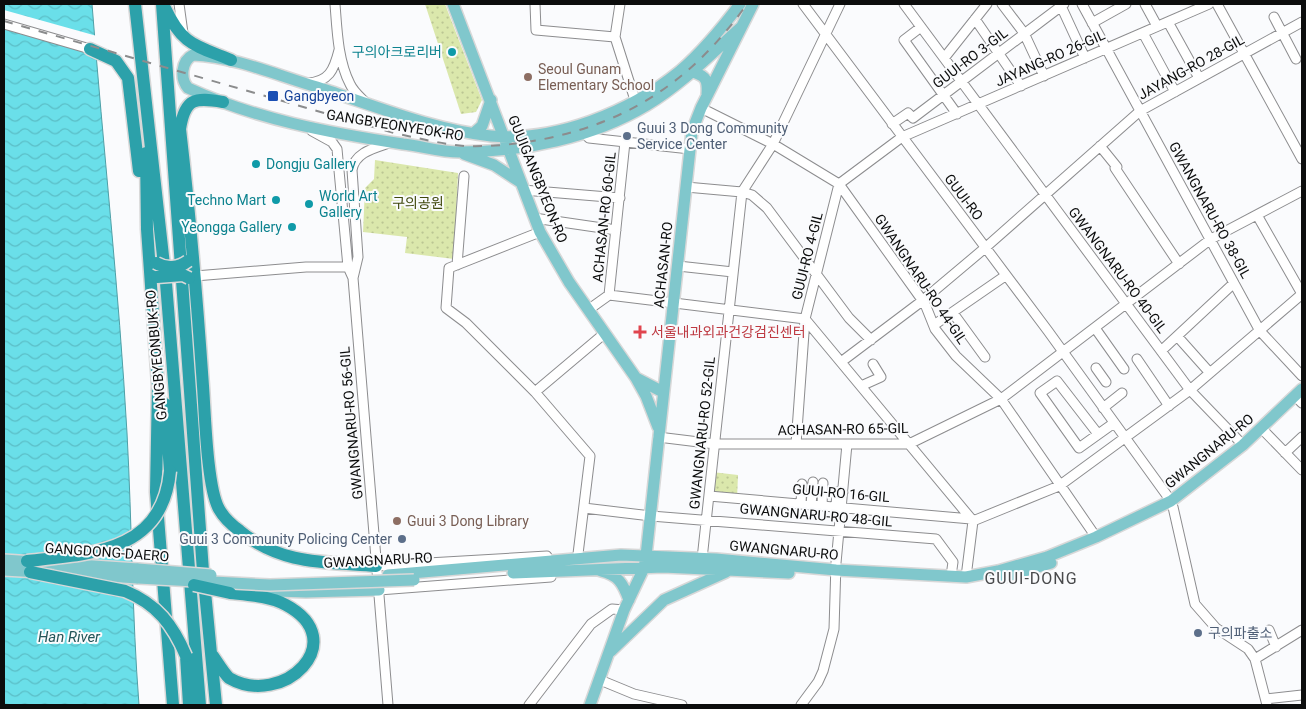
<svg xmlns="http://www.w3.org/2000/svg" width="1306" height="709" viewBox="0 0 1306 709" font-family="Roboto,'Noto Sans KR',sans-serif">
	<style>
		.park { fill: url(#park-dots) }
		.water { fill: url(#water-waves); stroke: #4ea0a7 }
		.pier { fill: #fafbfd }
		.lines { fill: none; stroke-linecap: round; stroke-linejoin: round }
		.minor-casing { stroke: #8d8d8f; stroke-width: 11 }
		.major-casing { stroke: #d8d8d8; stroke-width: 14 }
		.highway-casing { stroke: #d8d8d8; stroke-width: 15 }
		.minor { stroke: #fff; stroke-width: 9 }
		.major { stroke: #80c7cc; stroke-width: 11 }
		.highway { stroke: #2ca1aa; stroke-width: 12 }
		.rail { stroke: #8b8c8d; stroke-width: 2; stroke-dasharray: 9 9; stroke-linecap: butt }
		.major-bridge-casing { stroke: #d8d8d8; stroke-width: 14; stroke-linecap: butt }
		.highway-bridge-casing { stroke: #d8d8d8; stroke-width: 15; stroke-linecap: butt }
		.major-bridge { stroke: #80c7cc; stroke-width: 11 }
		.highway-bridge { stroke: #2ca1aa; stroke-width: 12 }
		.culture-dot { fill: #0f9aa8; stroke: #fafbfd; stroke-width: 2 }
		.education-dot { fill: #8d6e63; stroke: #fafbfd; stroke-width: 2 }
		.transit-dot { fill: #1a4fb4; stroke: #fafbfd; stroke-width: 2 }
		.service-dot { fill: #5c6f8a; stroke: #fafbfd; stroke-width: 2 }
		.health-dot { fill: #e0444e; stroke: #fafbfd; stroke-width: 2 }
		.labels { text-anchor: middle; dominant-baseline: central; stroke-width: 4; stroke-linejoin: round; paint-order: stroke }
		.culture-label { font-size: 14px; fill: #0d838f; stroke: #fafbfd; text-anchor: end }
		.street-label { font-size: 14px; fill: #0c0d0d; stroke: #fafbfd }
		.education-label { font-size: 14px; fill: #785e54; stroke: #fafbfd; text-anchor: start }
		.transit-label { font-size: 14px; fill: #164399; stroke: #fafbfd; text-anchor: start }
		.service-label { font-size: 14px; fill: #4e5e75; stroke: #fafbfd; text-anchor: start }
		.park-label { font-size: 14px; fill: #40490c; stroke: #fafbfd }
		.health-label { font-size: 14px; fill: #be3a42; stroke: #fafbfd; text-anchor: start }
		.water-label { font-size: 15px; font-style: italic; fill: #23565a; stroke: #fafbfd }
		.quarter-label { font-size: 16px; letter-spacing: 1px; fill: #494a4c; stroke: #fafbfd }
	</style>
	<defs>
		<pattern id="park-dots" width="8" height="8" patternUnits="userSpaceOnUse" patternTransform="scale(1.25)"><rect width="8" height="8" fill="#dbe8ac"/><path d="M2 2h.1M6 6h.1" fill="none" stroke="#bbc693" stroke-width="1.8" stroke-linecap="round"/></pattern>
		<pattern id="water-waves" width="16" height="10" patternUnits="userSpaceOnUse" patternTransform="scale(1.25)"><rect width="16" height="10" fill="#6adfe9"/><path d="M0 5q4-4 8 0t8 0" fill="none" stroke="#5bbec7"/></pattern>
	</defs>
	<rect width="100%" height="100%" fill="#fafbfd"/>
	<path class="park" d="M425,4H445L482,100L476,112L461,114Z
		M375,160L458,173L454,259L405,253L407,237L363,232L365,188L374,179Z
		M712,472L738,475L737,499L709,496Z"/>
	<path class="water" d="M4,4H92C103,147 119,290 127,433C132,524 132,615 139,705H4Z"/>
	<path class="pier" d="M4,10L97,36L99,56L4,29Z"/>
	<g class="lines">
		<defs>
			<path id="minor" d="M179,4L183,33
				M335,4C337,30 338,61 350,84C353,91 360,97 365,102
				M535,4L536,30L615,37
				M620,4L615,37L635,100
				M803,4L1048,331L1171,501
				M904,4L1190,390L1243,445
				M1002,4L1024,33L1044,76
				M1082,4L1260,331L1302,376
				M1145,4L1157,26
				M1217,4L1302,159
				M1061,6L1085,58
				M1274,17L1296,59
				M975,19L1021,86
				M1168,22L1199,78
				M1092,23L1126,4
				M4,24L90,49
				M921,27L904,40L957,114
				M1143,33L1175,92
				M945,57L987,4
				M307,83C329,82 334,70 339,50
				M701,108L773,144L839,184L925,304L935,329L956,356L1001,399L1096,537
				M892,124L908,113L913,118L1064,4
				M312,131L332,142L337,149L348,267L353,278
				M584,133L589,138L690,149
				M1100,146L1117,167
				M1115,168L1179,264
				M686,187L742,192L752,195L767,208L849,318L871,340
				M523,190L620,198
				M1257,215L1302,294
				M534,218L616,230
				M540,232L449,268L446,308L466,323L535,392L590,456L578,554
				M457,265L464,176
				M678,266L733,272
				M195,276L306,267H348
				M609,295L625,142
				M588,310L609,295L805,319L973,521L966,577
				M953,313L985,357
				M934,325L1005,276
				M1095,328L1124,369
				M1177,336L1210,373
				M1161,351L1234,283
				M1137,359L1169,406
				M841,362L922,301L985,248L1140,111L1302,22
				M1096,368L1106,382
				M861,386L881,377L873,364
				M535,392L605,333
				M1299,400L1302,403
				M1103,408L1122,393
				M1265,432L1302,470
				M1098,434L1057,381L1040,393L1079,448L1114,423
				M658,437L715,444H909L1001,399L1211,239L1302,191
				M796,444L805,319L839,184L902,137L1209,4
				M1285,453L1302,437
				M709,496L971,519
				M801,504L802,484
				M811,505L813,482
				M822,505L823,483
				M836,506L837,492H843
				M1173,507L1195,604L1216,628L1248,649L1255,659L1267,705
				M584,508L651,516L936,539L953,562L951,576
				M973,521L1059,486L1190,390L1302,294
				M702,559L742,192L773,144L840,4
				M376,566L547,556
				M379,590L551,577
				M1269,630L1276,647
				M1255,659L1302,630
				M600,680L634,694L682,705
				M1266,699L1302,695
				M388,705L353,278L358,257L352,170C355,152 375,148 389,143
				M529,705L591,624L612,609L624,610
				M801,705L818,682L823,671L834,629L836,563L847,444"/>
			<path id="major" d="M453,4L540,232L569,282L636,378L646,396L658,427
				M740,28C710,55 682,84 647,105C592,138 523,152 459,152C441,152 421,146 403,144C330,133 255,119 188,88C180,79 181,61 193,55C236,57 276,75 317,87C373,105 432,130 491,136C556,142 630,112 680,71C703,51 722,28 740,4
				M693,72C706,76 708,80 707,94
				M474,133L482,126L491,100
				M464,154L494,165L520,182
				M636,378L663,392
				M4,560L138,569
				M4,570L39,572
				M601,571C618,575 623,583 629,600
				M58,573L138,578
				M513,573L663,567L789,573
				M388,575L621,555L716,559L836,570L966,577L998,571L1047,557L1096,537L1171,501L1243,445L1302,389
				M1004,577L1051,563
				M248,590L306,592L379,590
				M611,651L664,600L726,572
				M590,705L624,610L644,568L646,556L692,131L701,108L753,4"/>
			<path id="highway" d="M135,4L166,283L200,705
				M162,4L203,571L216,705
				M165,8C183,46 195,45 231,60
				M90,49L116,61L128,78L139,171
				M223,102C195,97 185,98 180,129C190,214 197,300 203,386C205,413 207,488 219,509C224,518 233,526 240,531C281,565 325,562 376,566
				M146,153L147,229L158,385L156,492L173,705
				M165,404L170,471
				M186,656L189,705
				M213,656C218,663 223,672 229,678C283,709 353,641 286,605C270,596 248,595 230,593"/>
		</defs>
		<use href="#minor" class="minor-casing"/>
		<use href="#major" class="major-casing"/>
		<use href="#highway" class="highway-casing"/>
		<use href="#minor" class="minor"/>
		<use href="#major" class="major"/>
		<use href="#highway" class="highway"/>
		<path class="rail" d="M4,21L394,133C418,138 441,144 465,146C492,147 519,144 544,139C633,121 695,77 747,4"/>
		<defs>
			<path id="major-bridge" d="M138,569L211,575
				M138,578L270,585L414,580"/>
			<path id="highway-bridge" d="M156,263C166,269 179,268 188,261
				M157,277L183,275L189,278
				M27,561C91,554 163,552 170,471
				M30,572L125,591C157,604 173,625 186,656
				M194,585L230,593"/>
		</defs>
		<use href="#major-bridge" class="major-bridge-casing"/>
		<use href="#highway-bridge" class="highway-bridge-casing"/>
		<use href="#major-bridge" class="major-bridge"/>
		<use href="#highway-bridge" class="highway-bridge"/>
	</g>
	<g class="culture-dot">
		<circle cx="452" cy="52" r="5"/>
		<circle cx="256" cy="164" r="5"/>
		<circle cx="276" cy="200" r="5"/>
		<circle cx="309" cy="204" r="5"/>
		<circle cx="292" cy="227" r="5"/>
	</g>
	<g class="education-dot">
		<circle cx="528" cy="77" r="5"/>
		<circle cx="397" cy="521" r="5"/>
	</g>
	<rect class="transit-dot" x="267" y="90" width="12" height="12" rx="2.5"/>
	<g class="service-dot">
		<circle cx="627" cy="136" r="5"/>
		<circle cx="402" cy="539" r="5"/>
		<circle cx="1198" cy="633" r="5"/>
	</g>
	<path class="health-dot" d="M637.5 324.5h5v5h5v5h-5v5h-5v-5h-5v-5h5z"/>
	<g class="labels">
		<g class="culture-label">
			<text x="442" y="52">구의아크로리버</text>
			<text x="266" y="164" text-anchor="start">Dongju Gallery</text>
			<text x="319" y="196" text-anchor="start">World Art<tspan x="319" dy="16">Gallery</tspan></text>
			<text x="266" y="200">Techno Mart</text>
			<text x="282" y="227">Yeongga Gallery</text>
		</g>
		<g class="street-label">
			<text transform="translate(970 58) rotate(-37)">GUUI-RO 3-GIL</text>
			<text transform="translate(1050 58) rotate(-24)">JAYANG-RO 26-GIL</text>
			<text transform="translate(1191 67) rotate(-29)">JAYANG-RO 28-GIL</text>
			<text transform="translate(395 125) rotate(9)">GANGBYEONYEOK-RO</text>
			<text transform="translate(538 179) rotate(68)">GUUIGANGBYEON-RO</text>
			<text transform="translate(964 197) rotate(53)">GUUI-RO</text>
			<text transform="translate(1210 210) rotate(61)">GWANGNARU-RO 38-GIL</text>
			<text transform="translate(604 217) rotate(-84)">ACHASAN-RO 60-GIL</text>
			<text transform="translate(807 256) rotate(-76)">GUUI-RO 4-GIL</text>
			<text transform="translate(663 265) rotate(-84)">ACHASAN-RO</text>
			<text transform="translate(1118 270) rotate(53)">GWANGNARU-RO 40-GIL</text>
			<text transform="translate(921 279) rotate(56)">GWANGNARU-RO 44-GIL</text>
			<text transform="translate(156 355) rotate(-95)">GANGBYEONBUK-RO</text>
			<text transform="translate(351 423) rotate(-95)">GWANGNARU-RO 56-GIL</text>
			<text transform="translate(843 429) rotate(-1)">ACHASAN-RO 65-GIL</text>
			<text transform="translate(702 433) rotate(-84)">GWANGNARU-RO 52-GIL</text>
			<text transform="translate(1209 451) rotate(-39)">GWANGNARU-RO</text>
			<text transform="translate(841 493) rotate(5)">GUUI-RO 16-GIL</text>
			<text transform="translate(816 515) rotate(5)">GWANGNARU-RO 48-GIL</text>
			<text transform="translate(784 550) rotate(5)">GWANGNARU-RO</text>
			<text transform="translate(107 552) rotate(4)">GANGDONG-DAERO</text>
			<text transform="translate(378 560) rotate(-3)">GWANGNARU-RO</text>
		</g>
		<g class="education-label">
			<text x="538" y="69">Seoul Gunam<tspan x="538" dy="16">Elementary School</tspan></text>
			<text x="407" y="521">Guui 3 Dong Library</text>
		</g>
		<g class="transit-label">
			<text x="284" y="96">Gangbyeon</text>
		</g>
		<g class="service-label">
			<text x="637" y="128">Guui 3 Dong Community<tspan x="637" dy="16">Service Center</tspan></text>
			<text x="392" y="539" text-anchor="end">Guui 3 Community Policing Center</text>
			<text x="1208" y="633">구의파출소</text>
		</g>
		<g class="park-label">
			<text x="418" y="203">구의공원</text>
		</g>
		<g class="health-label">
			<text x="651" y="332">서울내과외과건강검진센터</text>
		</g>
		<g class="water-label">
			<text x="69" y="637">Han River</text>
		</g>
		<g class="quarter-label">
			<text x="1031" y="578">GUUI-DONG</text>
		</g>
	</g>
	<rect width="1306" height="709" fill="none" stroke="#0c0d0d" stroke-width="10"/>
</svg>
